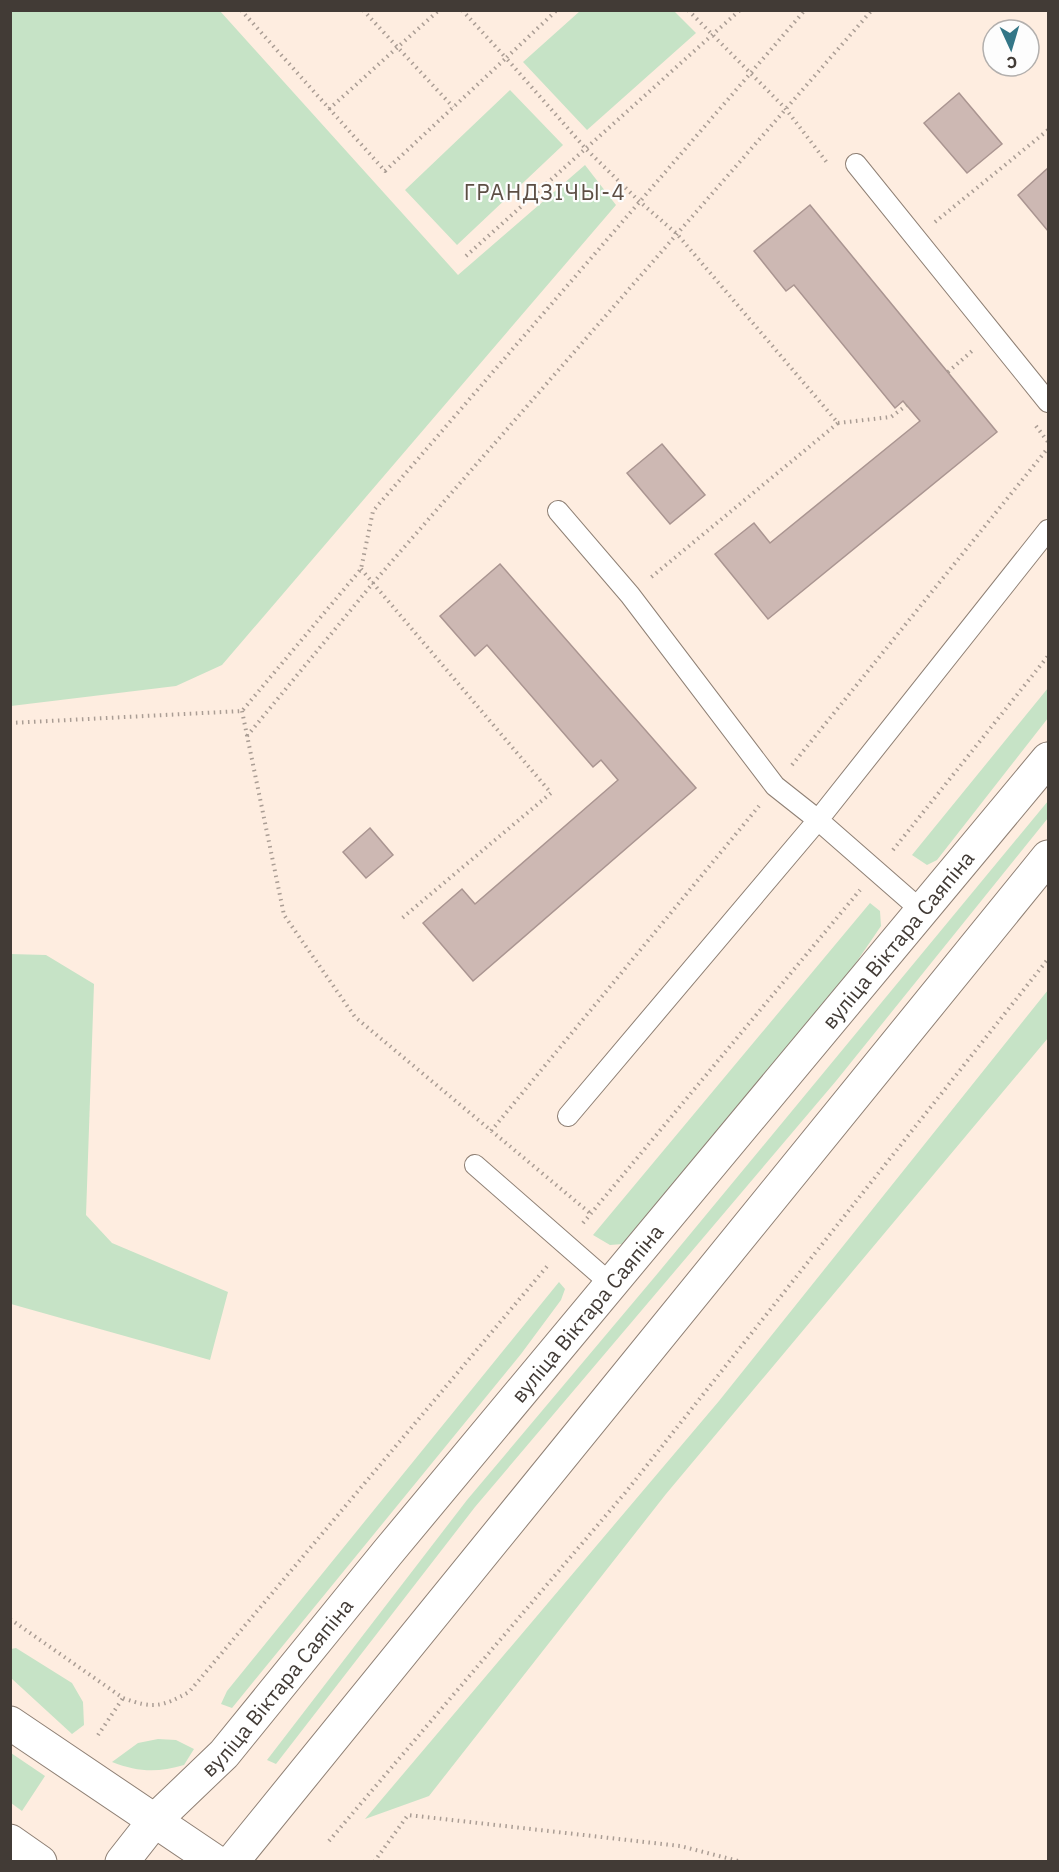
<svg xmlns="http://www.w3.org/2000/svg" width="1059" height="1872" viewBox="0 0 1059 1872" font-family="'IBM Plex Sans',sans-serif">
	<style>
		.green { fill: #c6e3c6 }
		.building { fill: #cdb8b3; stroke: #aa9591; stroke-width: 1.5 }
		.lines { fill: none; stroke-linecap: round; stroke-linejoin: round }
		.service-casing { stroke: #8f8075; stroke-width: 22 }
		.minor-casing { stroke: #8f8075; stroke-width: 35 }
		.path { stroke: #aa9d94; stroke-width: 4; stroke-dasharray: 1.5 4.5; stroke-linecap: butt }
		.service { stroke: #fff; stroke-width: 20 }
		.minor { stroke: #fff; stroke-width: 33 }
		.labels { text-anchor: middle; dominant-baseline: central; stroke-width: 4.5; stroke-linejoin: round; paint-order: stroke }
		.street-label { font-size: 21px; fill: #423b36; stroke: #fdfdfd }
		.neighbourhood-label { font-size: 22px; letter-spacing: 1.5px; fill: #5d4e44; stroke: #fdfdfd }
	</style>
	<rect width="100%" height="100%" fill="#feede0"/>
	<path class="green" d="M10,11H220L458,275L585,165L616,205L222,665L176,686L11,706Z
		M580,11H674L696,33L587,130L523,62Z
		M510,90L563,145L457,245L405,190Z
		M1048,688V718L937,860L927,865L912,855Z
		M1048,801V818L836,1081L475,1507L276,1764L267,1760L467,1500L658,1273Z
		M870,903L880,911L881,926L851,970L623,1244L610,1245L593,1235Z
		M10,954L46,955L94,984L86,1215L112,1243L228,1292L210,1360L11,1304Z
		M1048,990V1038L666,1494L429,1796L365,1819L719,1401Z
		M559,1282L565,1289L561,1300L521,1354L232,1708L221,1704L227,1691Z
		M16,1648L72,1683L83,1702L84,1725L72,1734L11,1678V1649Z
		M158,1739L176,1740L194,1749L184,1765C157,1773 138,1772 112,1762L138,1743Z
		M11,1753L45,1776L22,1811L11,1803Z"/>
	<path class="building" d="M959,93L1002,144L967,173L924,123Z
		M1048,168V231L1018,195Z
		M810,205L997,432L768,619L715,554L754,523L770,543L920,421L903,401L895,408L794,285L786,291L754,251Z
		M662,444L705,495L670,524L627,473Z
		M500,564L696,788L473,981L423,923L462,889L475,904L618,780L601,760L593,767L487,645L475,656L440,616Z
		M370,828L393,855L366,878L343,852Z"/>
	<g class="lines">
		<defs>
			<path id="service" d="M856,164L1048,402
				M558,511L630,595L775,786L818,820L922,911
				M568,1116L818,820L1048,530
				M475,1165L611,1284"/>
			<g id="minor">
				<path d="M10,1723L216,1862"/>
				<path d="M10,1841L40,1862"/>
				<path id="s1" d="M122,1862L155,1820L224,1754L388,1552L1048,759"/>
				<path d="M232,1862L1048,857"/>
			</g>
		</defs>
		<use href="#service" class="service-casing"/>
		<use href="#minor" class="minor-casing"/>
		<path class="path" d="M241,10L385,171L506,58L586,149L639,201L677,234L838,423L649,579
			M363,10L453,107
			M462,10L506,58L557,10
			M688,10L785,108L828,164
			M329,109L439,10
			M935,222L1048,130
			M466,256L740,10
			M948,372L972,351
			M838,423L891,417L907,405
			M1036,426L1048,442
			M361,569L551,793L401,919
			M242,711L284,915L355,1017L591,1214
			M10,723L242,711L361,569L373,511L805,10
			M247,736L373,583L872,10
			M792,765L1048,448
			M893,850L1048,656
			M491,1131L759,806
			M583,1223L860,890
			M10,1619L123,1698C153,1709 162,1707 189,1692L549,1264
			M98,1735L123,1698
			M329,1841L625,1493L1048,959
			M374,1862L408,1815L680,1846L742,1862"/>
		<use href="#service" class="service"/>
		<use href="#minor" class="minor"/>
	</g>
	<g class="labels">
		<g class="street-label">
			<text stroke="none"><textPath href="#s1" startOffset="1206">вуліца Віктара Саяпіна</textPath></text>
			<text stroke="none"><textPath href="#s1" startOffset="720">вуліца Віктара Саяпіна</textPath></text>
			<text stroke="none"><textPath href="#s1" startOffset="234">вуліца Віктара Саяпіна</textPath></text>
		</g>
		<g class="neighbourhood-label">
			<text x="545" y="191">ГРАНДЗІЧЫ-4</text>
		</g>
	</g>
	<rect width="1059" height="1872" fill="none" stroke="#423b36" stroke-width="24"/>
	<g transform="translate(1011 48) rotate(176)"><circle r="28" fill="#fdfdfd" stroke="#b2afad" stroke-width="1.5"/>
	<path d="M0-4.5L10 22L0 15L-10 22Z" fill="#337687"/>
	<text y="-9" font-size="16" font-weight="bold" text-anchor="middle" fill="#423b36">С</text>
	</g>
</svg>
